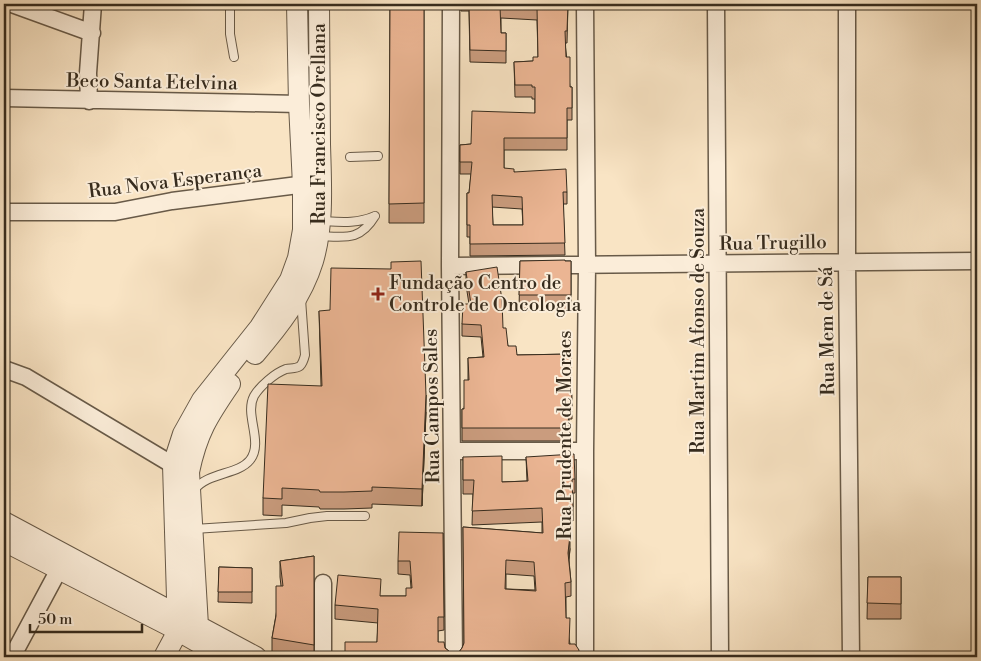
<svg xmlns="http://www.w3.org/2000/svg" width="981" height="661" viewBox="0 0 981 661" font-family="'Libre Bodoni',serif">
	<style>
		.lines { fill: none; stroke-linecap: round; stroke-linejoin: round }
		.service-casing { stroke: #685a48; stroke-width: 10 }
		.minor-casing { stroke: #685a48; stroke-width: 19 }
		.tertiary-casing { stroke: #685a48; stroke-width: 22 }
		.service { stroke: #fbedd9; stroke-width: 8 }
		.minor { stroke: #fbedd9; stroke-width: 16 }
		.tertiary { stroke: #fbedd9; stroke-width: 20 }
		.wall { fill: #ca9c7e; stroke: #372c1e; fill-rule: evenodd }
		.shaded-wall { fill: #a47f67; stroke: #372c1e }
		.building { fill: #ebb593; stroke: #372c1e; fill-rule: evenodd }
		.poi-dot { fill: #8f2418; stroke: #fbedd9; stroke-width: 2 }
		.labels { text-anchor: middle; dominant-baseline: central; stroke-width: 4; stroke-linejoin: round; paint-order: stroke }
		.street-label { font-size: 19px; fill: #372c1e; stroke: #fbedd9 }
		.poi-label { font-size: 19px; fill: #372c1e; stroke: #fbedd9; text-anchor: start }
	</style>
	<rect width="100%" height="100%" fill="#f9e4c4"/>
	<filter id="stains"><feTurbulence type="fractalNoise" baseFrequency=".004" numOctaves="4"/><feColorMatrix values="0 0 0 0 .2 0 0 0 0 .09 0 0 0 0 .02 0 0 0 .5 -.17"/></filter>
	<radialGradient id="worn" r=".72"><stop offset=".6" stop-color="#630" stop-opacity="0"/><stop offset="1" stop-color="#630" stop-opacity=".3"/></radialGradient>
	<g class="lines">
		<defs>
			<path id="service" d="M230,4V34L234,57
				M350,157L378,156
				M321,221C340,222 357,224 375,216
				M320,236C346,237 360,241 375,216
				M194,490C208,472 238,475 250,460C264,442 244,415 254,396C260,386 275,373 286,369C290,368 296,369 300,366C303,363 304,359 305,355L301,299
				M194,529L286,523L310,518L327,516H365"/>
			<path id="minor" d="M12,4L92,33
				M451,4L450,266L454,657
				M585,4L587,265L585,451V657
				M716,4L720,657
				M847,4V262L851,657
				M4,98L299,104
				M89,101L88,73L93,4
				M4,212H115L172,201L314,183
				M450,266L977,261
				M4,369L26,377L173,465L184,470
				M453,451H585
				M323,583V657
				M12,657L64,560"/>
			<path id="tertiary" d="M255,354C279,326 302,297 313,261C324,224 321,183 320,144C320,97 319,51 319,4
				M4,522L256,657
				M4,541L168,625L224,657
				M199,643L189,472C197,433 208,416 230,384
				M164,657L178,631L173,465L183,434L202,400L260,327L290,280L298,258L303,230V185L299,104L297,4"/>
		</defs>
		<use href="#service" class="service-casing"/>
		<use href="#minor" class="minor-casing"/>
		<use href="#tertiary" class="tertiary-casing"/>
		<use href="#service" class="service"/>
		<use href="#minor" class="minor"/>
		<use href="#tertiary" class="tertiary"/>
	</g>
	<path class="wall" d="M390,4H424V223H389Z
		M461,4H568L567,43H565L570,87H572V120H567V150H504V168L567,192V204H563L565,255L470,256V237H467V193H469L471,174H460V145L471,144L535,113V99H532V97H515L514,62L533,61L538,57L537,20L501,18V33H506V63L470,62L469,11H461ZM492,207L522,209L523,225H493Z
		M520,261H571V310H519Z
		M466,272L503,328L508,346L517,355L571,354L572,419H569L568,441H462V409H464L468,380V358L483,357L481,337L462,336V324L469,304L466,285Z
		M319,311L426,412L422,506L372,504V508L344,509H320L319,507L282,505V516L263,515V498L321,386Z
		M463,457L502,482L527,481L526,457L575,479V493H573V521H565V535L570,549L569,560L571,582V596L566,597V618L570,644L579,650L345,657L377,642L378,623L335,619V605L381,596H406L411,588L410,575L398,574V561L443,533L444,630L438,631V642L450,652H459L462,648L464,643L463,527L542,533V522L472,525L473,494H463ZM506,574L534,576L535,590L506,589Z
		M314,556V657H296L272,653V638L281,586L280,577V561Z
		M219,567L252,568V603L218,602Z
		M868,577H901V619H867Z"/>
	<path class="shaded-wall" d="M426,395V412L422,506V489Z
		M570,535V549L568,567V553Z"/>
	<path class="building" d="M390,4H424V203L389,204Z
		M469,4H568L567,31H565L566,57H570V87H572V108H567V138H504V168L514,169V172L566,169L567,192H563L565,243L470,244V225H467V193H469L472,162H460V145L471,144L472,111L535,113V87H532V85H515L514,62L533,61V57H538L537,8L500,6L501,33H506V51L470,50ZM492,195L522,197L523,225H493Z
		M565,260V261H571V295H519L520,261Z
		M421,261L426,395L422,489L372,487V491L344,492H320L319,490L282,488V499L263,498L268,384L322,386L319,311L330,310L331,268L391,269V262Z
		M497,267L502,300L503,328H506L508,346H516L517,355L571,354L572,407H569L568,428H462V409H464V380H469L468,358L484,357L481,325L462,324L463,304H471L466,272Z
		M574,454L575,479H572L573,507L565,508V535H570L568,553L571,582L565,583L566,618H570L569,644H575L579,650L578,657H345V642H377L378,609L335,605L338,575L381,579L380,596H406V588H412L410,561H398L399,532L443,533L444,617H438V642H444L445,648L450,652H459L462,648L464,643L463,527L543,533L542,508L472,511L474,480H463V457L502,456V482L528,481L526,457ZM506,560L534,562L536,591L505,589Z
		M314,556V645L272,638L276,616V586H283L280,561Z
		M219,567L252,568V592H218Z
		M868,577H901V604L867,603Z"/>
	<path class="poi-dot" d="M375.5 286.5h5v5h5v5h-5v5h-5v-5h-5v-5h5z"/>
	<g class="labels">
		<g class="street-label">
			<text transform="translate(152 82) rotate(1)">Beco Santa Etelvina</text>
			<text transform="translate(319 124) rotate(-90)">Rua Francisco Orellana</text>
			<text transform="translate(175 181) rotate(-7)">Rua Nova Esperança</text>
			<text transform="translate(773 243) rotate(-1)">Rua Trugillo</text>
			<text transform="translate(698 331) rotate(-90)">Rua Martim Afonso de Souza</text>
			<text transform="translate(827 331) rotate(-91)">Rua Mem de Sá</text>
			<text transform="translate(432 406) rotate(-91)">Rua Campos Sales</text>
			<text transform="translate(565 435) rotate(-90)">Rua Prudente de Moraes</text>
		</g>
		<g class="poi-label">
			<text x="389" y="283">Fundação Centro de<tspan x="389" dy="22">Controle de Oncologia</tspan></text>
		</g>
	</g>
	<rect width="981" height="661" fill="none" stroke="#f9e4c4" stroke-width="20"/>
	<rect x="5" y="5" width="971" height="651" fill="none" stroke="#372c1e" stroke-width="2.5"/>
	<rect x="10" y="10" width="961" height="641" fill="none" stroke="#372c1e"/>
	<path d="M30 624v8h112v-8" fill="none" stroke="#372c1e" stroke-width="2.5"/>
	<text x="38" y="624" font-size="15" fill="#372c1e" stroke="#fbedd9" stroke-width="4" paint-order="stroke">50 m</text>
	<rect width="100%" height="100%" filter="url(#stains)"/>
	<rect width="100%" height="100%" fill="url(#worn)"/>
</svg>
